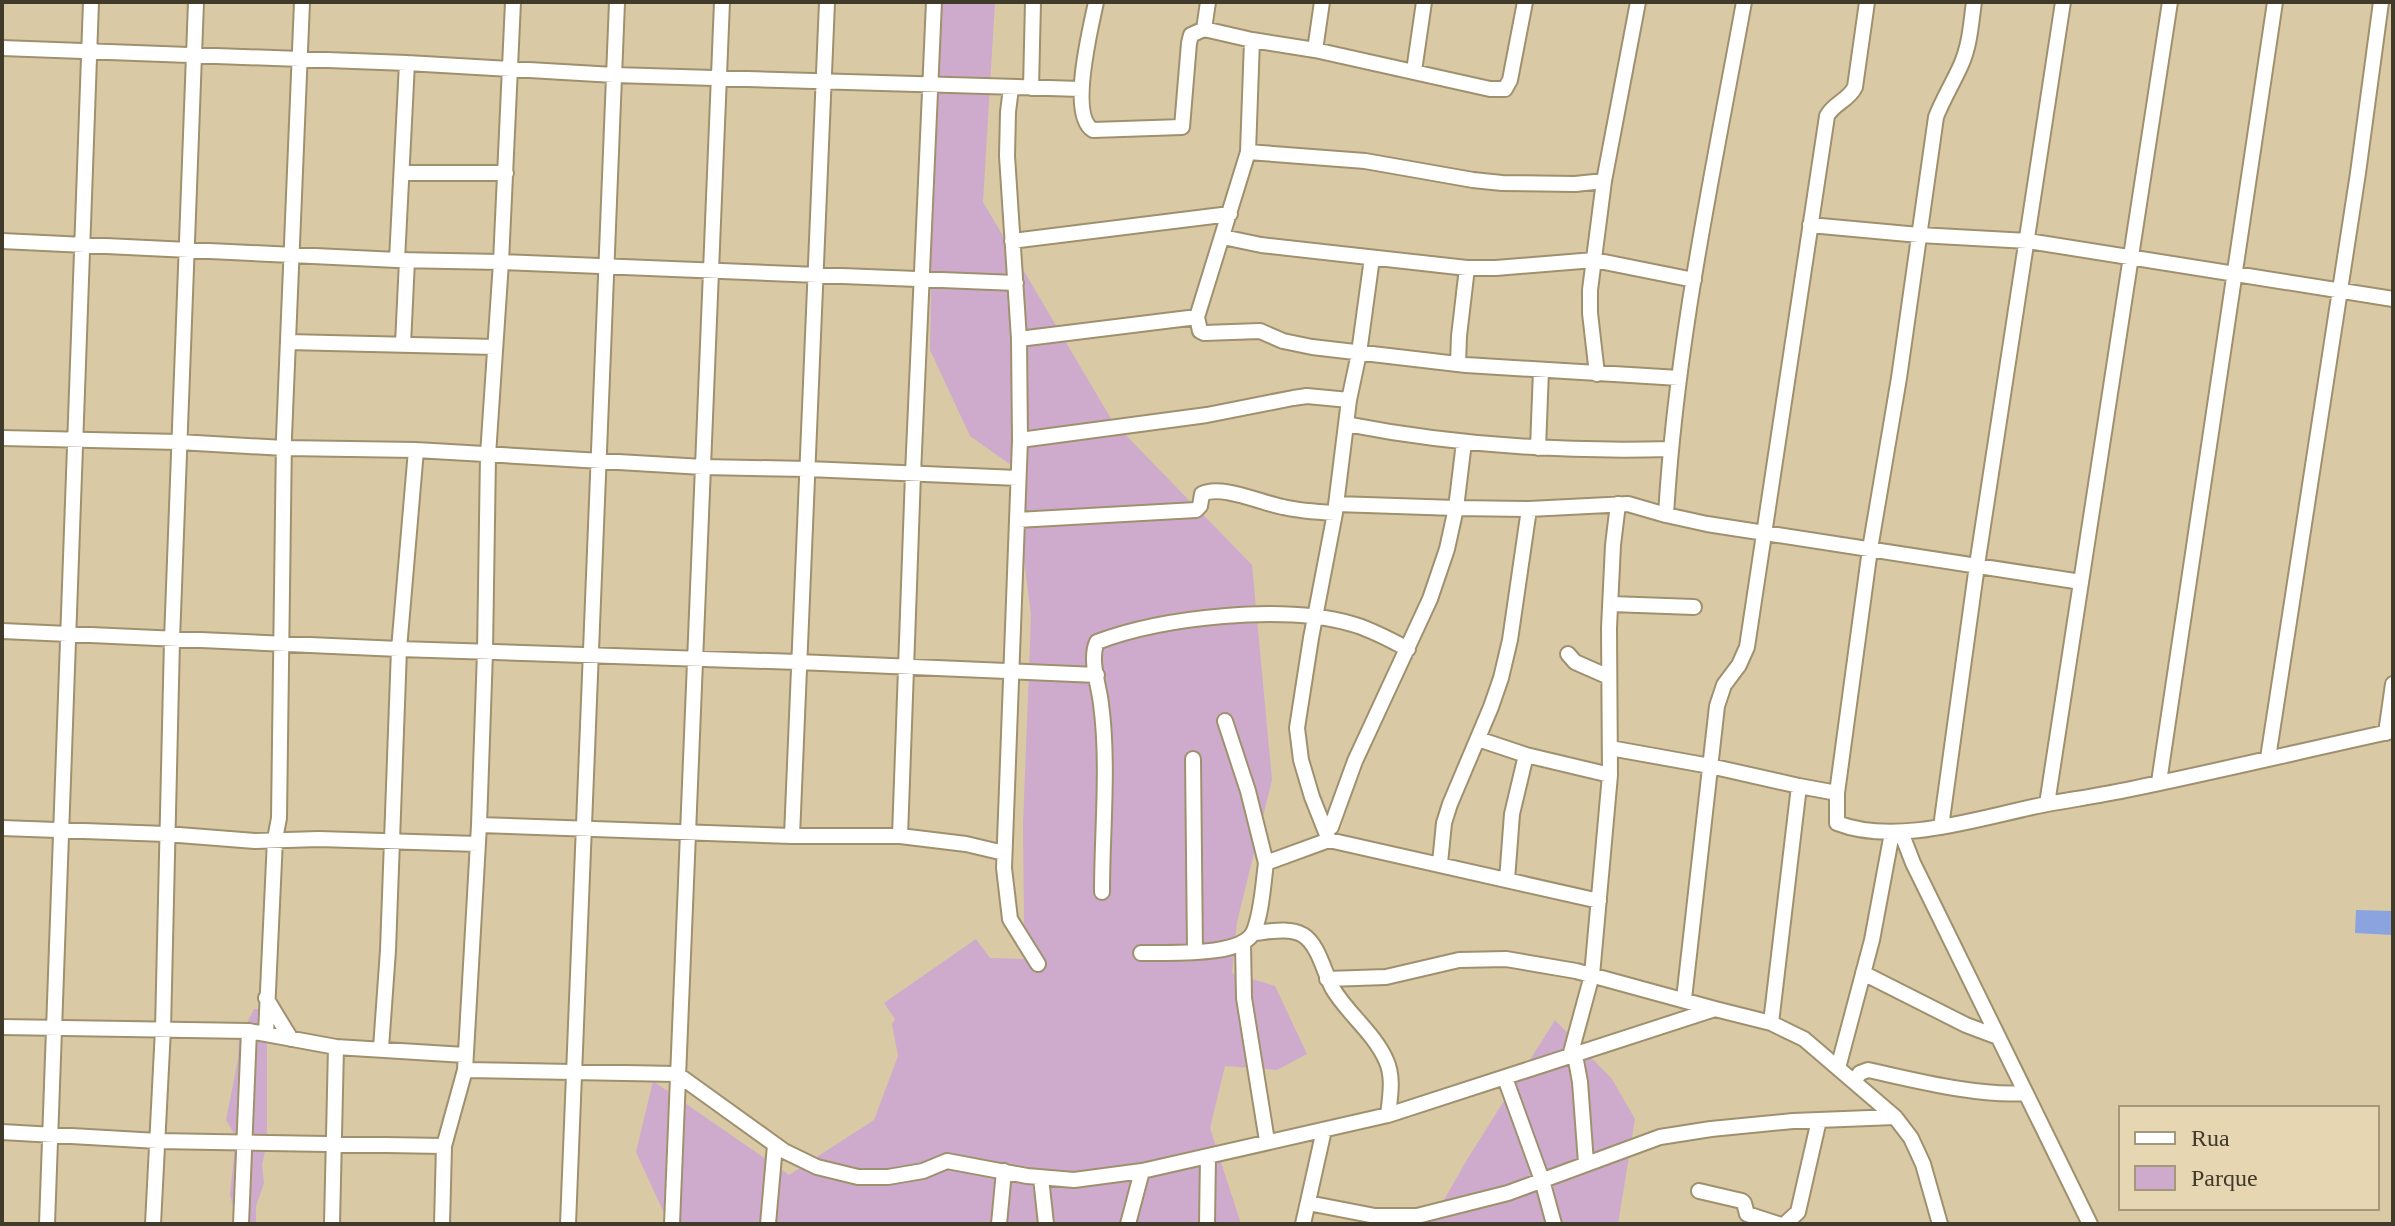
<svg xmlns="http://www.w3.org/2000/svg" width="2395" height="1226" viewBox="0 0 2395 1226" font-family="Georgia,serif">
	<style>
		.green { fill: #ceabcc }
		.water { fill: #8ba3df }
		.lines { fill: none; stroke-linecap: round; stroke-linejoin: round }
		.minor-casing { stroke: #9f906e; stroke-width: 18 }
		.minor { stroke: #fff; stroke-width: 14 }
	</style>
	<rect width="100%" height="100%" fill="#d9c9a5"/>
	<path class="green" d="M929,2H995L983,202L1113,422L1252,565L1272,780L1237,922L1232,973L1275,986L1307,1054L1277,1070L1225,1066L1210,1128L1241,1224H669L636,1152L653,1081L789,1175L874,1120L898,1056L892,1024L895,1019L884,1003L976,939L990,958L1023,959L1040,955L1024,924L1023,825L1031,616L1017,502L1018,470L970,436L930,350L931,293Z
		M254,1009L284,1012L288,1033L267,1043V1142L262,1165L264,1183L256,1206V1224H238L230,1195L236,1137L226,1120L238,1059L239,1039Z
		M1555,1020L1612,1079L1635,1119L1618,1224H1430L1468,1158Z"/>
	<path class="water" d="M2356,910L2393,911V935L2355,933Z"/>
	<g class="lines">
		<defs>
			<path id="minor" d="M1096,2C1091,27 1068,115 1093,130L1182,127L1189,43L1191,35L1204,29L1252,40L1315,50L1490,89H1505L1510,80L1525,2
				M1974,2C1971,23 1970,45 1961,65C1953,83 1943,99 1936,117L1899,378L1870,549L1837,793V823C1898,847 1984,816 2047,804C2075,799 2103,795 2131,789C2218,771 2306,750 2393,731
				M1204,29L1208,2
				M2,48L407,63L614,75L1081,89
				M1315,50L1322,2
				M1414,71L1424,2
				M1011,88L1008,112L1007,156L1019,339L1020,440L1004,868L1010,919L1038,964
				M1031,88L1033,2
				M1248,152L1365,161L1473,180L1502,183L1575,184L1604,181
				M403,173H506
				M1810,225L1919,235L2028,241L2393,299
				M1223,237L1261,245L1467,268H1496L1594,260L1694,280
				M2,241L397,260L501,262L1016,283
				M1012,241L1230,214
				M397,260L407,63
				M1197,317L1200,331L1204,333L1260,331L1283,341L1312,347L1466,365L1679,378
				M1019,339L1197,317L1248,152L1252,40
				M288,342L495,347
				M403,344L407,260
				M1458,364L1459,336L1467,268
				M1597,374L1590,313V290L1604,181L1638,2
				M1349,400L1359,353L1372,258
				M1346,424C1453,445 1561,452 1670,449
				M2,438L179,442L284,448L416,450L703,467L808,469L1018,478
				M1020,440L1207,415L1293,398L1307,396L1349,400L1335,513L1311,638L1297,728L1301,760L1312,797L1329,840
				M1464,442L1456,508L1529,509L1628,504L1666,515L1707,524L2081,582
				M1538,448L1541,370
				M1666,515C1676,343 1713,172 1744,2
				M1017,520L1196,510L1200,506L1202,494C1221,484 1261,503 1283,507C1300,511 1317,512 1335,513
				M1611,604L1694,607
				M2,631L399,649L798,662L1097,675
				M1568,654L1575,662L1609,677
				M1225,721L1248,791L1266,863
				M2386,733L2393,684
				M1478,739L1526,755L1512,814L1507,880
				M1610,748L1710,766L1799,786L1771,1023
				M1526,755L1610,775
				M2268,758L2358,173L2381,2
				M1193,759L1195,952
				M2159,782C2196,522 2238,262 2275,2
				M1799,786L1837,793
				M2047,804L2170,2
				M479,825L792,836H900L966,844L1004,853
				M1941,827L1977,565L2063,2
				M2,828L166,834L255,841L319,839L478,844
				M1326,831L1331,827L1355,761L1430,599L1447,549L1456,508L1336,504
				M1901,832L1913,863L2090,1224
				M792,836L827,2
				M900,836L913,474L934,2
				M1440,863L1444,823L1450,804L1491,707L1501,678L1510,640L1529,509
				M1102,892C1102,832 1109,763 1101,704C1099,685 1089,660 1097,642C1163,617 1283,604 1352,624C1371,629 1390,640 1408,649
				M1253,933C1268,932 1289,927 1303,935C1319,945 1324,973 1333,989C1348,1014 1374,1033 1386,1060C1394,1077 1390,1097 1388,1115
				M1243,944L1244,998L1267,1141
				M1141,953C1166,952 1243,958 1254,931C1262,911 1263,885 1266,863L1329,840L1599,901
				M1863,973L1966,1025L1998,1037
				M1327,979L1386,977L1459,960L1506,959L1576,971L1715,1009
				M266,998L291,1039
				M1684,999L1717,706L1724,685L1739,665L1747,647L1827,116C1834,103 1848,101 1855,87L1867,2
				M2,1027L249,1031L336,1047L465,1055
				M266,1034L275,839L279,818L284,437L302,2
				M381,1048L388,950L399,649L416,450
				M1575,1055L1580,1082L1586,1163
				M1570,1056L1592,975L1610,775L1609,628L1613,545L1618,504
				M1838,1068L1872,940L1892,833
				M465,1070L677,1074L784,1151L817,1167L858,1177H888L923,1171L947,1161L1027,1176L1074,1180L1142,1171L1388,1115L1715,1009L1771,1023L1804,1039L1895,1117L1911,1138L1923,1164L1940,1224
				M1505,1078L1542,1180L1554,1224
				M1854,1081L1860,1073L1868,1070C1914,1080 1979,1097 2026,1093
				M2,1132L158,1141L444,1146
				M1041,1178L1046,1224
				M1699,1191L1742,1201L1744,1203L1747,1214L1778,1224
				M1308,1203L1375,1216H1417L1508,1193L1660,1137L1711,1129L1793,1121L1895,1117
				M47,1224L91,2
				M153,1224L163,1029L172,640L196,2
				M241,1224L249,1031
				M332,1224L336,1047
				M442,1224L444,1146L465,1070L479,825L485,652L488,455L501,262L513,2
				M568,1224L617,2
				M672,1224L722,2
				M768,1224L775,1145
				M999,1224L1004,1171
				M1128,1224L1142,1171
				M1207,1224L1208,1156
				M1303,1224L1324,1130
				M1785,1224L1798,1212L1819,1120"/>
		</defs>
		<use href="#minor" class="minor-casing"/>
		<use href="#minor" class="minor"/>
	</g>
	<rect width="2395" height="1226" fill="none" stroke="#403a2b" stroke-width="8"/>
	<rect x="2119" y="1106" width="260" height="104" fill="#e6d6b1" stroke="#a4987b" stroke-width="2"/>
	<rect x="2135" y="1132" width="40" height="12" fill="#ffffff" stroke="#a4987b" stroke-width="2"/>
	<text x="2191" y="1146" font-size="24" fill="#403a2b">Rua</text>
	<rect x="2135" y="1166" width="40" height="24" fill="#ceabcc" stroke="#a4987b" stroke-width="2"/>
	<text x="2191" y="1186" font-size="24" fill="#403a2b">Parque</text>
</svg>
